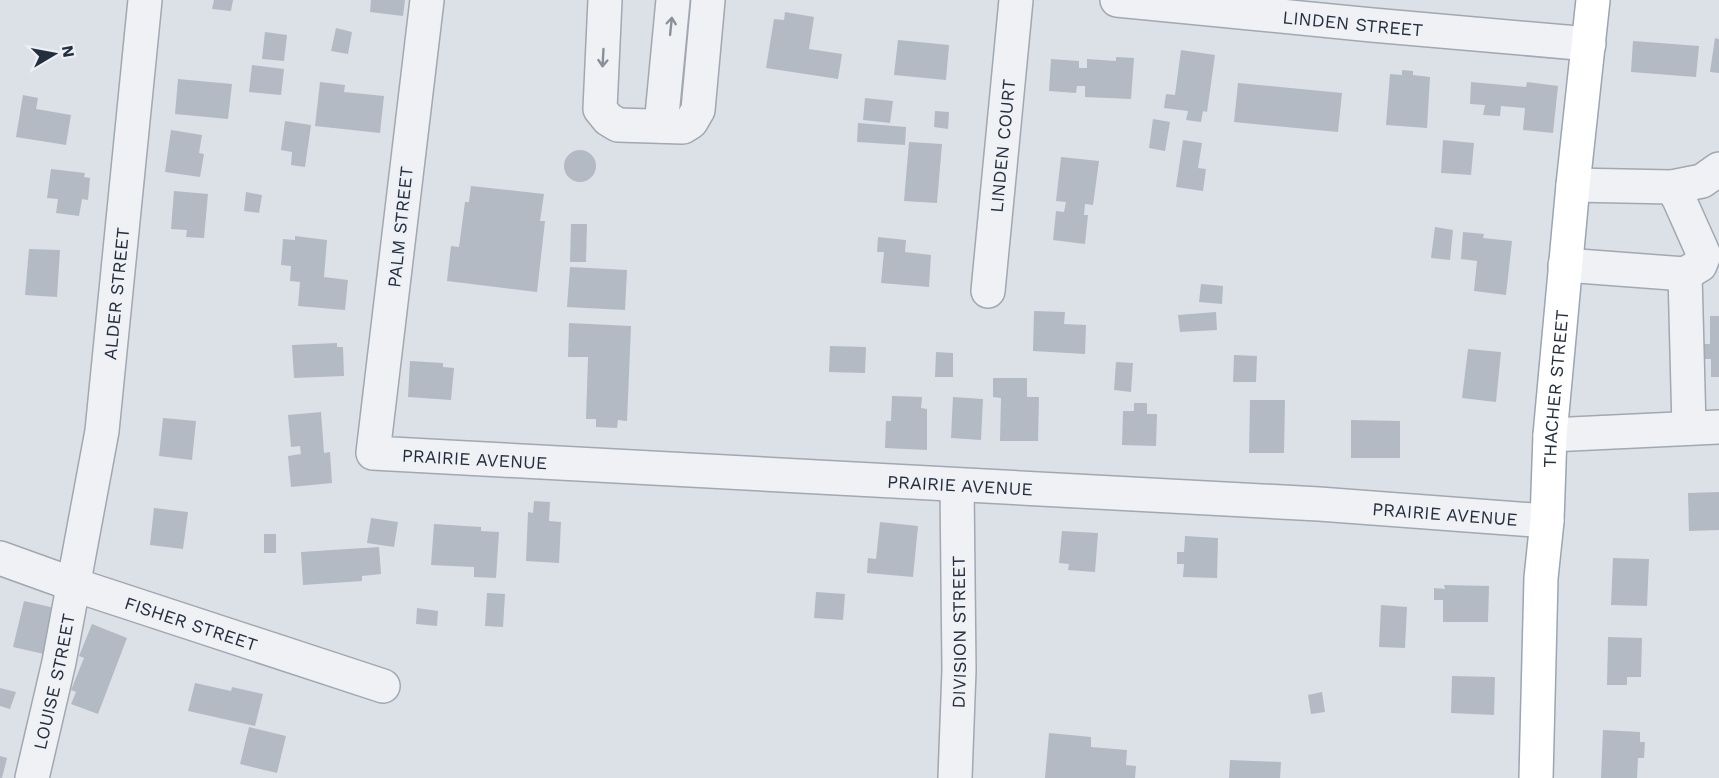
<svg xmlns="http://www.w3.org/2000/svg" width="1719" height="778" viewBox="0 0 1719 778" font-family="'Work Sans',sans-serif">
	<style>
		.building { fill: #b3bac4 }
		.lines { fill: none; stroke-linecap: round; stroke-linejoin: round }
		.minor-casing { stroke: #a1a8b1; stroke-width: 36 }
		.major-casing { stroke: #9ba5b4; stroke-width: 36 }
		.minor { stroke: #eff1f5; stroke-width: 33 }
		.major { stroke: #fff; stroke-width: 33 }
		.oneway { stroke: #8a909a }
		.labels { text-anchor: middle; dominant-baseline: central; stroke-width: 4.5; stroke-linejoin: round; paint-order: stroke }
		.street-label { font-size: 18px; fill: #252e3e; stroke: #ecf0f5 }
	</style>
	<rect width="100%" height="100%" fill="#dce1e7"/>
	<path class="building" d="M214,0H233L231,11L212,9Z
		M371,0H405L403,16L370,12Z
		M785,12L814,17L809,49L842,54L838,79L766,68L774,19L784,20Z
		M336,28L352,32L348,54L331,51Z
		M265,32L287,35L284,61L262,59Z
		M1715,38L1719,39V73L1710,72Z
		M898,40L949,45L946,80L894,75Z
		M1633,41L1699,46L1696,77L1631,72Z
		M1181,50L1215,55L1207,112L1203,111L1201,122L1186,120L1188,111L1164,108L1166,94L1175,95Z
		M1116,57L1134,58L1131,99L1085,97V86H1077L1076,93L1049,91L1051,59L1079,61V68H1087V59L1116,61Z
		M252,65L284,69L281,95L249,92Z
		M1402,70L1413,71V75L1430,77L1427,128L1386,125L1390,74L1402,75Z
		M178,79L232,84L228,119L175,114Z
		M320,82L345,85L344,92L384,96L380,133L315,126Z
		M1471,82L1526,87L1527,82L1558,86L1553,133L1523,130L1525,108L1501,106L1500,116L1483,115L1485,105L1470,104Z
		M1238,83L1342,93L1338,132L1234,122Z
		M23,95L38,98L36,109L71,115L66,145L16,137Z
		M865,98L893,101L890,123L863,120Z
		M935,111L949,112L948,129L934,127Z
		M1153,119L1170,122L1165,151L1149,148Z
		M285,121L311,125L305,167L291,165L292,152L281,150Z
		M858,123L906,127L905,145L857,142Z
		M171,130L202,135L199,153L204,154L200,177L165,172Z
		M1183,140L1202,143L1198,168L1206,169L1203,191L1176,187Z
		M1443,140L1474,143L1471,175L1441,173Z
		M909,142L942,144L937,203L904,201Z
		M564 166a16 16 0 1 1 32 0a16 16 0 1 1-32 0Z
		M1061,157L1099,161L1093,205L1085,204L1084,215H1088L1085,244L1053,240L1056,211L1064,212L1066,202L1056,201Z
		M51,169L85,173L84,177L90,178L88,200L82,199L79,216L56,213L58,199L47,198Z
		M471,186L544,194L540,221H545L537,292L447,281L451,246L459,247L465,202H469Z
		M174,191L208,194L204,238L186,237L187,230L171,229Z
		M246,192L262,195L259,213L244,211Z
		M571,224H587L586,262H570Z
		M1435,227L1453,230L1450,260L1431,258Z
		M1463,232L1484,234L1483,238L1512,241L1506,295L1474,291L1477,261L1461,259Z
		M295,236L327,240L324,277L348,280L345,310L298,306L300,282L290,281L291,266L281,265L283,239L295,240Z
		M878,237L906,240L905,252L931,255L929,287L881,283L884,252H877Z
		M29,249L60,250L57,297L25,295Z
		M570,267L627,270L625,310L567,307Z
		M1201,284L1223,286L1222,304L1199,302Z
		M1034,311L1065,312L1064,324L1086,325L1085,354L1033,351Z
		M1216,312L1217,330L1180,332L1178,315Z
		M1710,316H1719V377H1711V359H1705L1704,344H1710Z
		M569,323L631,326L627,421L618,420L617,428L596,427V419H586L588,357H568Z
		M337,343V347H343L344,376L294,378L292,345Z
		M830,346L866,347L865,373L829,372Z
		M1468,349L1501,352L1496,402L1462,398Z
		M936,352L953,353V377H935Z
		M1234,355L1257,356L1256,382H1233Z
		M410,361L443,363V367L454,368L451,400L408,397Z
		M1116,362L1133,363L1131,392L1114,390Z
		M993,378H1027V397H1039L1038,441H1000L1001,398L993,397Z
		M892,396L922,397L921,408L927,409V450L885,448L886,421H891Z
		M953,397L983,399L981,440L951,438Z
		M1250,400H1285L1284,453H1249Z
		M1134,403H1147V414H1157L1156,446L1122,445L1123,411H1134Z
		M321,412L324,453L330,452L332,483L291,487L288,456L301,454L300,446L291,447L288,415Z
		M163,418L196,421L192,460L159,456Z
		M1351,420L1400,421V458H1351Z
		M1719,492V530L1689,531L1688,493Z
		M534,501L550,502L549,521L561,522L559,563L526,561L528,512L533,513Z
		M154,508L188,512L183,549L150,545Z
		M371,518L398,522L394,547L367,543Z
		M880,522L918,526L913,577L867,573L868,558L876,559Z
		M434,524L481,527V531L499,532L496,578L474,577V567L431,565Z
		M1062,531L1098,533L1095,572L1068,570L1069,564L1059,563Z
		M264,534H276V553H264Z
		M1185,536L1218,538L1217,578L1183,577L1184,564H1177V552H1184Z
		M379,547L381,574L362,576V581L303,585L301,552Z
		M1613,558L1649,559L1647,606L1611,605Z
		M1444,585L1489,586L1488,622H1443V600H1434V588L1445,589Z
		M816,592L845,594L843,620L814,618Z
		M487,593L505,594L503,627L485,626Z
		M24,601L55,608L44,654L13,647Z
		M1381,605L1407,607L1405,648L1379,647Z
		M417,608L438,611L437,626L416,624Z
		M92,624L127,638L98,714L71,704L76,692L71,690L84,658L79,656Z
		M1608,637L1642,638L1641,677H1627V685H1607Z
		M1452,676L1495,677L1494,715L1451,713Z
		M195,683L231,691L232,687L263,694L255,726L188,711Z
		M0,688L16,692L10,709L0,706Z
		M1322,692L1325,712L1311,714L1308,695Z
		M249,727L286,736L277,773L240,764Z
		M1603,730L1640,732V742H1645L1644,758H1638L1637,778H1601Z
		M1049,733L1091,737V747L1127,750L1126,765L1136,766L1135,778H1045Z
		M0,756L7,758L2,778H0Z
		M1230,760L1281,762L1280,778H1229Z"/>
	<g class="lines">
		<defs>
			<g id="minor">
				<path id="s1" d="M427,0L373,453L1319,504L1547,521"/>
				<path d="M605,0L600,109L608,119L618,125L683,127L691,122L698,110L708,0"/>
				<path id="s2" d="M1117,0L1372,25L1589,44"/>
				<path d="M661,126L673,0"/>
				<path d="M1573,185L1672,187L1702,181L1719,169"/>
				<path d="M1672,187L1679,199L1704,255L1700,265L1685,274L1689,428"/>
				<path d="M1565,265L1685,274"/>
				<path id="s3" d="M988,291L1016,0"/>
				<path d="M1550,435L1719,427"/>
				<path id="s4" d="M0,558L75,585L383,686"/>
				<path id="s5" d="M32,778L59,662L102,431L145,0"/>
				<path id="s6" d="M955,778L959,670L957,486"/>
			</g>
			<g id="major">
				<path id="s7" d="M1536,778L1541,578L1547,521L1550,435L1573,185L1593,0"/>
			</g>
		</defs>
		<use href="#minor" class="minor-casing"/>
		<use href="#major" class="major-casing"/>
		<use href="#minor" class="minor"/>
		<use href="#major" class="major"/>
	</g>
	<defs><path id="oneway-shaft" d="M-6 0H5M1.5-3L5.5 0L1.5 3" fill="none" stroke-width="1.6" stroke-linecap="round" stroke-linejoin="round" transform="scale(1.5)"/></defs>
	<g class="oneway">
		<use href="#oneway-shaft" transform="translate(671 26) rotate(-84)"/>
		<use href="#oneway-shaft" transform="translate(603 58) rotate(93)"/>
	</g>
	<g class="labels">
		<g class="street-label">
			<text stroke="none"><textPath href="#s2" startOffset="237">LINDEN STREET</textPath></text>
			<text stroke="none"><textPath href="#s3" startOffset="146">LINDEN COURT</textPath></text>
			<text transform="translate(400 227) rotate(-84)">PALM STREET</text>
			<text stroke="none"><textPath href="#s5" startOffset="492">ALDER STREET</textPath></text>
			<text stroke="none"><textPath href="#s7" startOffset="390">THACHER STREET</textPath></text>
			<text stroke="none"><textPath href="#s1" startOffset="558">PRAIRIE AVENUE</textPath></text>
			<text stroke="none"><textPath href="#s1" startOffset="1044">PRAIRIE AVENUE</textPath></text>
			<text stroke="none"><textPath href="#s1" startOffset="1530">PRAIRIE AVENUE</textPath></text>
			<text stroke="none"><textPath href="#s4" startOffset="202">FISHER STREET</textPath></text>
			<text stroke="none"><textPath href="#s6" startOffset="146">DIVISION STREET</textPath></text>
			<text stroke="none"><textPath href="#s5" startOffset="99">LOUISE STREET</textPath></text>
		</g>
	</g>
	<g transform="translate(54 54) rotate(80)" stroke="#ecf0f5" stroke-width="4.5" paint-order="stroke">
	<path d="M0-4.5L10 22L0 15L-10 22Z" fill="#252e3e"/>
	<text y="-9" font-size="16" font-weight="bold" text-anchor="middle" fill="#252e3e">N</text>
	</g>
</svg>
